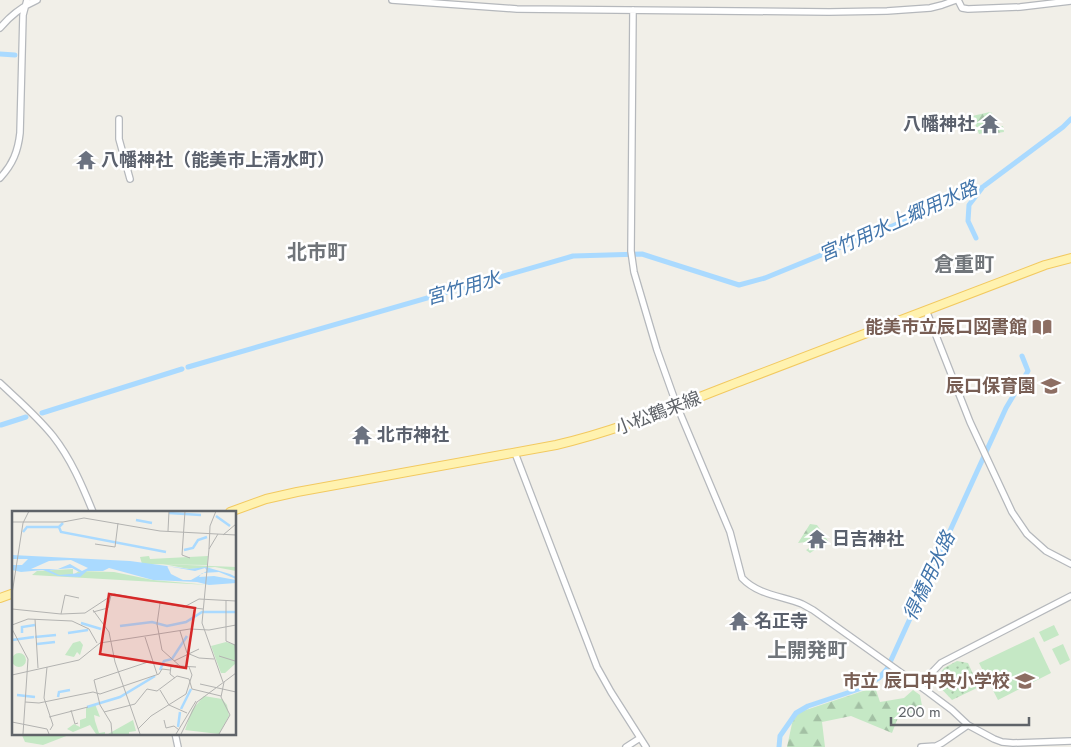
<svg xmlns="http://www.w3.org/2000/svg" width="1071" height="747" viewBox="0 0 1071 747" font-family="Jost,'Noto Sans JP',sans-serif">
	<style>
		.green { fill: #c5e8c5 }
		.forest { fill: url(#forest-firs) }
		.park { fill: url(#park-dots) }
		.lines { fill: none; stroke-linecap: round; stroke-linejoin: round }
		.canal { stroke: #aadaff; stroke-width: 5 }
		.minor-casing { stroke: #b5b8bc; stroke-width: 8 }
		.major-casing { stroke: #f2c960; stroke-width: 10 }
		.minor { stroke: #fff; stroke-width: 5.5 }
		.major { stroke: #fff2af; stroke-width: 8 }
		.labels { text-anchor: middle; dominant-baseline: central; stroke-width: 5; stroke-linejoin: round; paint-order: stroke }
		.worship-label { font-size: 18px; font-weight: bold; fill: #5b616d; stroke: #fff; text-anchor: start }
		.education-label { font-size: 18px; font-weight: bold; fill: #785e54; stroke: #fff; text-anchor: end }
		.street-label { font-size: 18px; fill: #5f6368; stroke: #fff }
		.water-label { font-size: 19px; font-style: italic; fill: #4174aa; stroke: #fff }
		.quarter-label { font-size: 20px; font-weight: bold; fill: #70757a; stroke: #fff }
		.inset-river { fill: none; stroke: #aadaff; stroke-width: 2.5 }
		.inset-road { fill: none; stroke: #b3b3b1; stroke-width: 1 }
		.view { fill: #d62828; fill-opacity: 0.15; stroke: #d62828; stroke-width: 2.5 }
		.inset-edge { fill: none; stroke: #5f6368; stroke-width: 2.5 }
	</style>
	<defs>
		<pattern id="forest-firs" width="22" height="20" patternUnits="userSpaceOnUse" patternTransform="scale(1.25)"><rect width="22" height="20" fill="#c5e8c5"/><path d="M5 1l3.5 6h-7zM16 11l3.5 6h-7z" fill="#a3c0a4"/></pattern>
		<pattern id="park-dots" width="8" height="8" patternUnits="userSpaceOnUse" patternTransform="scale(1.25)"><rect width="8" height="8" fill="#c5e8c5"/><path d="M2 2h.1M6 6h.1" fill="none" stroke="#a3c0a4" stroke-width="1.8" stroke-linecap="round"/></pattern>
	</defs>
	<rect width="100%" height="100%" fill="#f1efe8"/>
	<path class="green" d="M1054,625L1059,635L1044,642L1039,632Z
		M1034,637L1051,673L998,700L979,663Z
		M1063,644L1070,660L1060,665L1052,649Z
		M21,733H74L43,745L25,742Z"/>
	<path class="forest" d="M990,112L992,113L993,119L983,121L984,128L1003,126L1004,132L997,133L995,131L979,134L972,116Z
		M810,524L817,525L828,541L810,553L806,550L823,539L818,533L806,542L798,543Z
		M875,687L880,702L904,698L913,690L920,695L923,711L899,715L892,733L851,716L822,722L825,747H787L794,714Z"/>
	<path class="park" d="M957,661L968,663L979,687L952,700L934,681L944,668Z"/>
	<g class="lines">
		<path class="canal" d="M0,54L15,55
			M976,238L968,221L969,205L982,188
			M188,367L573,256L642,254L739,285L765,278L973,193L984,186L1063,127L1071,119
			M42,413L182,369
			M1,425L26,417
			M779,747L780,736L796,713L808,706L865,687L879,678L887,669L1006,408L1028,371L1022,356"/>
		<defs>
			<path id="minor" d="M392,0L517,9L829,12L887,11L930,8L942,5L956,0
				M958,0L962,8L968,9L1020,7L1071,1
				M633,10L631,251L634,272L657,350L677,406L730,532L742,578C758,595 782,596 802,604C806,606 809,608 813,610L928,692L952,710L968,725L994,739L1002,742L1013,743L1071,741
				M0,28C10,16 23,6 37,0
				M119,119V139L130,179
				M0,178C13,164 18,151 20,133L23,15L27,0
				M926,310L970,422L1012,512L1027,534L1046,551L1071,564
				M0,383C18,400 37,416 53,436C71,459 82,485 93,512
				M515,453L597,667L611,692L646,747
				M919,686L941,663L1071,596
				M175,733L178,747
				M626,747L640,738
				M921,747L936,746L942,743L968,725"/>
			<path id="major" d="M230,512L266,499L297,492L556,445C622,430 685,402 749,378C848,341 946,302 1045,265L1071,258
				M0,598L14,593"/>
		</defs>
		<use href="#minor" class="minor-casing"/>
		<use href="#major" class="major-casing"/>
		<use href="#minor" class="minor"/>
		<use href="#major" class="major"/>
	</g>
	<defs>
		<symbol id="temple-bare" viewBox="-9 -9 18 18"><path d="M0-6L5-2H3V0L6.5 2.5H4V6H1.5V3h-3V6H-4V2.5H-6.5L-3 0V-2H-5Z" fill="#6b7280" stroke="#fff" stroke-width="2.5" paint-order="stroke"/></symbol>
		<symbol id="library-bare" viewBox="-9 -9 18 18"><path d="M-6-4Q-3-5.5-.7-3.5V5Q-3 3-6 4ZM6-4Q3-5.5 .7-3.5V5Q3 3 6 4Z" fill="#8d6e63" stroke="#fff" stroke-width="2.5" paint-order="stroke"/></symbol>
		<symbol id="school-bare" viewBox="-9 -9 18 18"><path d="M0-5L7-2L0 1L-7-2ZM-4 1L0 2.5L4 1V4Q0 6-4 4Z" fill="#8d6e63" stroke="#fff" stroke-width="2.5" paint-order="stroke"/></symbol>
	</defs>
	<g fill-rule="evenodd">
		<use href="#temple-bare" x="976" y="110" width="28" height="28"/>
		<use href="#temple-bare" x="72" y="146" width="28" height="28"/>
		<use href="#library-bare" x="1028" y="313" width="28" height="28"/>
		<use href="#school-bare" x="1037" y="372" width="28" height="28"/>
		<use href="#temple-bare" x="348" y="421" width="28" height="28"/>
		<use href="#temple-bare" x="803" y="525" width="28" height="28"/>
		<use href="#temple-bare" x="725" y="607" width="28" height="28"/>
		<use href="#school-bare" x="1011" y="667" width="28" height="28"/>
	</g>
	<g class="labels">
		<g class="worship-label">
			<text x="975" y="124" text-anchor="end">八幡神社</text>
			<text x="101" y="160">八幡神社（能美市上清水町）</text>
			<text x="377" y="435">北市神社</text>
			<text x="832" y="539">日吉神社</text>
			<text x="754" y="621">名正寺</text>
		</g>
		<g class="education-label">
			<text x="1027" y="327">能美市立辰口図書館</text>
			<text x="1036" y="386">辰口保育園</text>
			<text x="1010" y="681">市立 辰口中央小学校</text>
		</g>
		<g class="street-label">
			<text transform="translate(658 413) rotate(-21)">小松鶴来線</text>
		</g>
		<g class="water-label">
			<text transform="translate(898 221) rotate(-24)">宮竹用水上郷用水路</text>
			<text transform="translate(463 288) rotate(-16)">宮竹用水</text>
			<text transform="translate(929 576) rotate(-65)">得橋用水路</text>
		</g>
		<g class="quarter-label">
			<text x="317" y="252">北市町</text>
			<text x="964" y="264">倉重町</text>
			<text x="807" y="650">上開発町</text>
		</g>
	</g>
	<g transform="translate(12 511)">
		<rect width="224" height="224" fill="#f1efe8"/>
		<path d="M151,53L224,56V60L203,56L177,58ZM61,58V64L67,60L102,61L141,69L197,74L20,64L25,60Z" fill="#c5e8c5"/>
		<path d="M68,130L71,134L68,144L65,141L62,146L53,144L61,132ZM0 149a7 7 0 1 1 14 0a7 7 0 1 1-14 0ZM83,193L88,206L82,204L83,210L87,222L93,221V223H84L78,214L61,221L55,218L62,213L68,216V209L74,207V197ZM121,209L124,220L117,221V223H96Z" fill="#c5e8c5"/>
		<path d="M137,45L138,48L196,45L195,54L130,53L128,46ZM214,131L224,134L223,153L213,162H209L199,135ZM192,185L210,188L215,194L217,205L207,223L173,219L180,199Z" fill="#c5e8c5"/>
		<path d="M0,44L118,50L177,58L194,56L218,63L224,66V68L207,61L190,62L187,66L202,65L224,69V72L197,74L185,71L141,69L97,57L91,60H75L68,66L46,65L31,59L9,61L0,59V54H10L16,48H0ZM59,49L76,57L70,60L58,53L46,58H19L37,50ZM155,55L183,60L193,57L195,60L179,69H171L159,63ZM60,57L69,62L47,64L37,59Z" fill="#aadaff" fill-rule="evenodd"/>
		<path class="inset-river" d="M157,2L189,4M204,5L218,15M124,9L140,12M47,16L49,21L154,41M11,21L15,16H47L51,12M172,39L181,37L186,29L195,26M69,112L89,118M108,115L140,111L155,115L174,111L190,101H224M10,122V116L23,114M56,122L76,119M23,126L44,124M0,129L22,126M25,133L43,131M148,159L152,150L160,148L175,125M5,184L23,186M46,186L47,181L58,179M75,196L108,186L143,165M169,198L179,178M166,216L168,201"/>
		<path class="inset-road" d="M173,0L170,44L178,47M175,0H202M0,11H51L72,7L148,20L224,24M156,20L157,0M206,23L197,38L190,112L211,171M211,24L224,13M83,33L103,36L106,12M197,38L198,15L204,0M0,83L11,12L17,0M214,89V130L223,134L224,152M148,92L145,113L150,139L168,155L184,156M174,96L191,98M0,98L49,103L73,102L102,83L172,96L187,88L224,90M81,99L97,121L103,151L128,223M81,101L96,97L99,84M49,103L53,84L67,87M23,108L26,157M0,114L16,108L60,110L77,118L85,132M0,118L16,148L11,223M168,120L175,142L187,147L202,148M133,126L145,163M207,145L223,150M162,150L187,138M35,156L32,187L41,214L38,219M0,164L67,149L88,132L178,118L197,119L224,114M163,167L158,163L159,155L166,154M188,173L224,181M148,179L157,194L175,202M13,191L27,192L81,181L88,183L147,163L150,158L158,159M59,199L63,213L66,212M92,201L123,193L135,178L145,180L165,165L177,168L180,178L209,185M37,206L76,196M152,209L154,217L162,215L167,219M0,211L35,218L37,223M126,218L139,205L174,183L180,164L177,156M100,223L99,212L88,194L82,169L139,150M164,223L184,190M169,223L185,191L224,162M207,223L218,204L209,186L212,171"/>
		<path class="view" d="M97,83L183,97L174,157L88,143Z"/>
		<rect width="224" height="224" class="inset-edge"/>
	</g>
	<path d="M891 717v8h138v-8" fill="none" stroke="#5f6368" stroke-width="2.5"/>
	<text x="898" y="717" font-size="15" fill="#5f6368" stroke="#ffffff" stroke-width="4" paint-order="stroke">200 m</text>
</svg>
